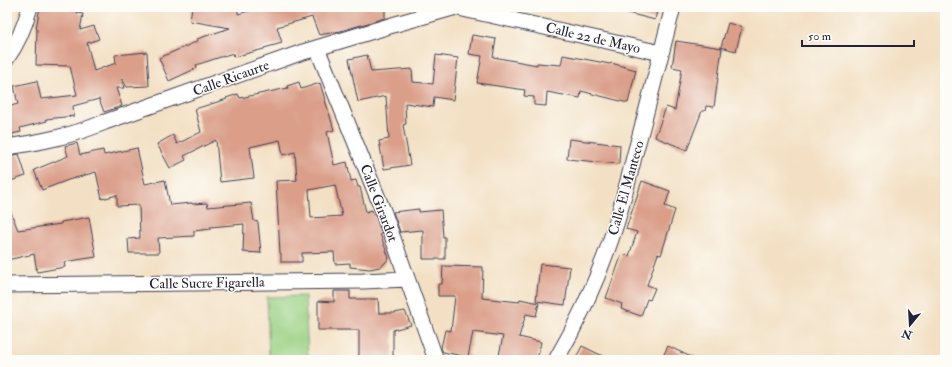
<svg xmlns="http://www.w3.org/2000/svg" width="952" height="367" viewBox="0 0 952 367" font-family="'IM FELL Double Pica',serif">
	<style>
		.green { fill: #99d082; stroke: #5e795e }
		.building { fill: #da9e89; fill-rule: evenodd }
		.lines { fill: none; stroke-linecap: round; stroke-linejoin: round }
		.minor-casing { stroke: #413e50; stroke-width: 17 }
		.minor { stroke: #fff; stroke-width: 15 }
		.labels { text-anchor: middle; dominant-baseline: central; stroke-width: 3; stroke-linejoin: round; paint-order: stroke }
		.street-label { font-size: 14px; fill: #22223b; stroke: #fdfcf7 }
	</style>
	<rect width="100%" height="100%" fill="#fdfcf7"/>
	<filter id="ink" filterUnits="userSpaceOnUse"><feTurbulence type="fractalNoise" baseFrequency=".025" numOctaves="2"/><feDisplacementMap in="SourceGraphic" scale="8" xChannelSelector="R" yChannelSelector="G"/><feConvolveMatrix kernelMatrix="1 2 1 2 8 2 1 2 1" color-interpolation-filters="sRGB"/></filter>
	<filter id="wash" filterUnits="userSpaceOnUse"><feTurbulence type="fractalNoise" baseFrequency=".012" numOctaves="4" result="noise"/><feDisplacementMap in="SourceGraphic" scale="16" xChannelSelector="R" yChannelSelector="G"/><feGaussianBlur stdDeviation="0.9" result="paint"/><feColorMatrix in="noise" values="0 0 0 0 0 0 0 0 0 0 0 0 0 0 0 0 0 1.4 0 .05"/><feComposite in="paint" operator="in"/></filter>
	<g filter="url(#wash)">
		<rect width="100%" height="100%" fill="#f3e0c4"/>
		<path class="green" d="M305,296L308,358L269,360L267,297Z"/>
		<g id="blocks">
			<path class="building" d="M40,7H78L77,13L83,14L80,30L94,26L99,39L87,43L94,71L116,63L115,55L147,52L149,86L127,87L122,79L124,88H116L122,106L104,112L99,99L73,106L74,116L46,119L47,121L20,128L21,132L12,134L13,137L7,138V107L18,104L14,86L37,81L41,99L77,95L70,66L36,65L37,29L36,28Z
				M192,7H238V14L264,7H385V18L341,31L319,35L312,17L277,27L282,43L264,48V49L234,57L233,53L196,65L197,68L169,81L159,58L198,41L197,39L230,28L190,21Z
				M620,7H658L655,20L620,11Z
				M728,23L742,27L736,51L721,47Z
				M472,35L496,39L493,57L537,65V63L561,65L563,55L610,64L611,63L636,70L628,103L581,91L580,98L547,92L546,106L534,105V97L524,96L525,90L477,83L482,56L469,54Z
				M676,41L722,48L714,107L706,106L705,111H702L687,150L655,137L666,107L675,110L682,69L672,67Z
				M367,55L371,72L412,69L413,82L433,84L436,55L458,58L453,100L434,97L433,107L405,103L406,124L403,125L410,165L384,169L379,141L389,139L386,96L358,102L349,59Z
				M299,82L301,89L320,83L334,130L327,132L334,165L347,162L351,181L356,180L358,187H360L366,212L372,210L373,214H375L382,234H380L389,258L385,263L380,267L370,269L350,267V263L335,264L334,252L302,253V262H281V253H280L276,181L297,180L295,152L283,155L280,140L250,147L254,178L220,182L216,140L184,156L186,160L170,168L157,144L173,135L177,144L201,132L195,109L227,99L226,98L238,94L240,98L288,88L287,86ZM335,185L342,216L311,218L309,190Z
				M569,139L620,145L619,164L567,159Z
				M77,143L80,155L103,150L104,155L137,148L145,184L165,180L170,205L192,203V204L207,203L208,207L251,203L254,221L258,222L261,253L243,252L244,224L210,227L211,229L194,231V236L158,238L159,253H129L128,239L140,238L139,205L117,206V195L102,199L96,172L68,180L42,190L34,170L68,156L65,146Z
				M19,154L26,176L7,182V156Z
				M642,181L670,191L665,206L675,210L661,255L658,254L647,285L655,288L650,300L647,299L641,316L621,309L622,304L606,298L622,254L629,256L637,232L626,229Z
				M7,203L18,230L61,224V222L89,217L96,257L64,262L65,267L37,272L34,254L7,260Z
				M419,209V212L441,210L443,237H445V259H423V230L400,232L393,212Z
				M540,264L570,267L565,305L536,301Z
				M443,266L483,267L482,298L519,302L520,299L539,303L536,316L526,314L519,337L541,342L537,360H498L503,336L473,332L468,357L443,352L441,348L445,330L451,331L455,296H438V284H442Z
				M334,291H350V299H378L379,313H394L405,311L411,325L393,330V360H359V330H318V301L334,302Z
				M582,346L611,360H575Z
				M668,346L697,360H661Z"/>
		</g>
	</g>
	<g filter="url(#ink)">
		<use href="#blocks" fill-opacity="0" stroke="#413e50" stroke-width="1"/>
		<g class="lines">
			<defs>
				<path id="minor" d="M454,7L661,53
					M317,48L384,213L436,360
					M7,58C18,43 25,25 30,7
					M7,147C41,142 72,136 105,122L300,53L396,24L456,7
					M7,285L363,281L407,279
					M556,360C581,317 602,269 617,221C623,200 629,178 634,157C648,107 660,57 673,7"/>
			</defs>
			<use href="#minor" class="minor-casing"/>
			<use href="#minor" class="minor"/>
		</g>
	</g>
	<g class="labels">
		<g class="street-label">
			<text transform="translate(593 38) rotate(13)">Calle 22 de Mayo</text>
			<text transform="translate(231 78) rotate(-20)">Calle Ricaurte</text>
			<text transform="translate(626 188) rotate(-74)">Calle El Manteco</text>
			<text transform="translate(379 203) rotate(69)">Calle Girardot</text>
			<text transform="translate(207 283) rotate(-1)">Calle Sucre Figarella</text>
		</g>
	</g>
	<rect width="952" height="367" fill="none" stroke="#fdfcf7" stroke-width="24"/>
	<g transform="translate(910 325) rotate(198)" stroke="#fdfcf7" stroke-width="3" paint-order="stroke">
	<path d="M0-3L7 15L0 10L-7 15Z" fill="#22223b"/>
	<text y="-6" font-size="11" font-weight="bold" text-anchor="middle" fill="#22223b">N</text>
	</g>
	<path d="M802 40v6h112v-6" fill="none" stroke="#22223b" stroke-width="2"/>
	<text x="808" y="40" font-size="12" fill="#22223b" stroke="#fdfcf7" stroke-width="3" paint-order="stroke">50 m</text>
</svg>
